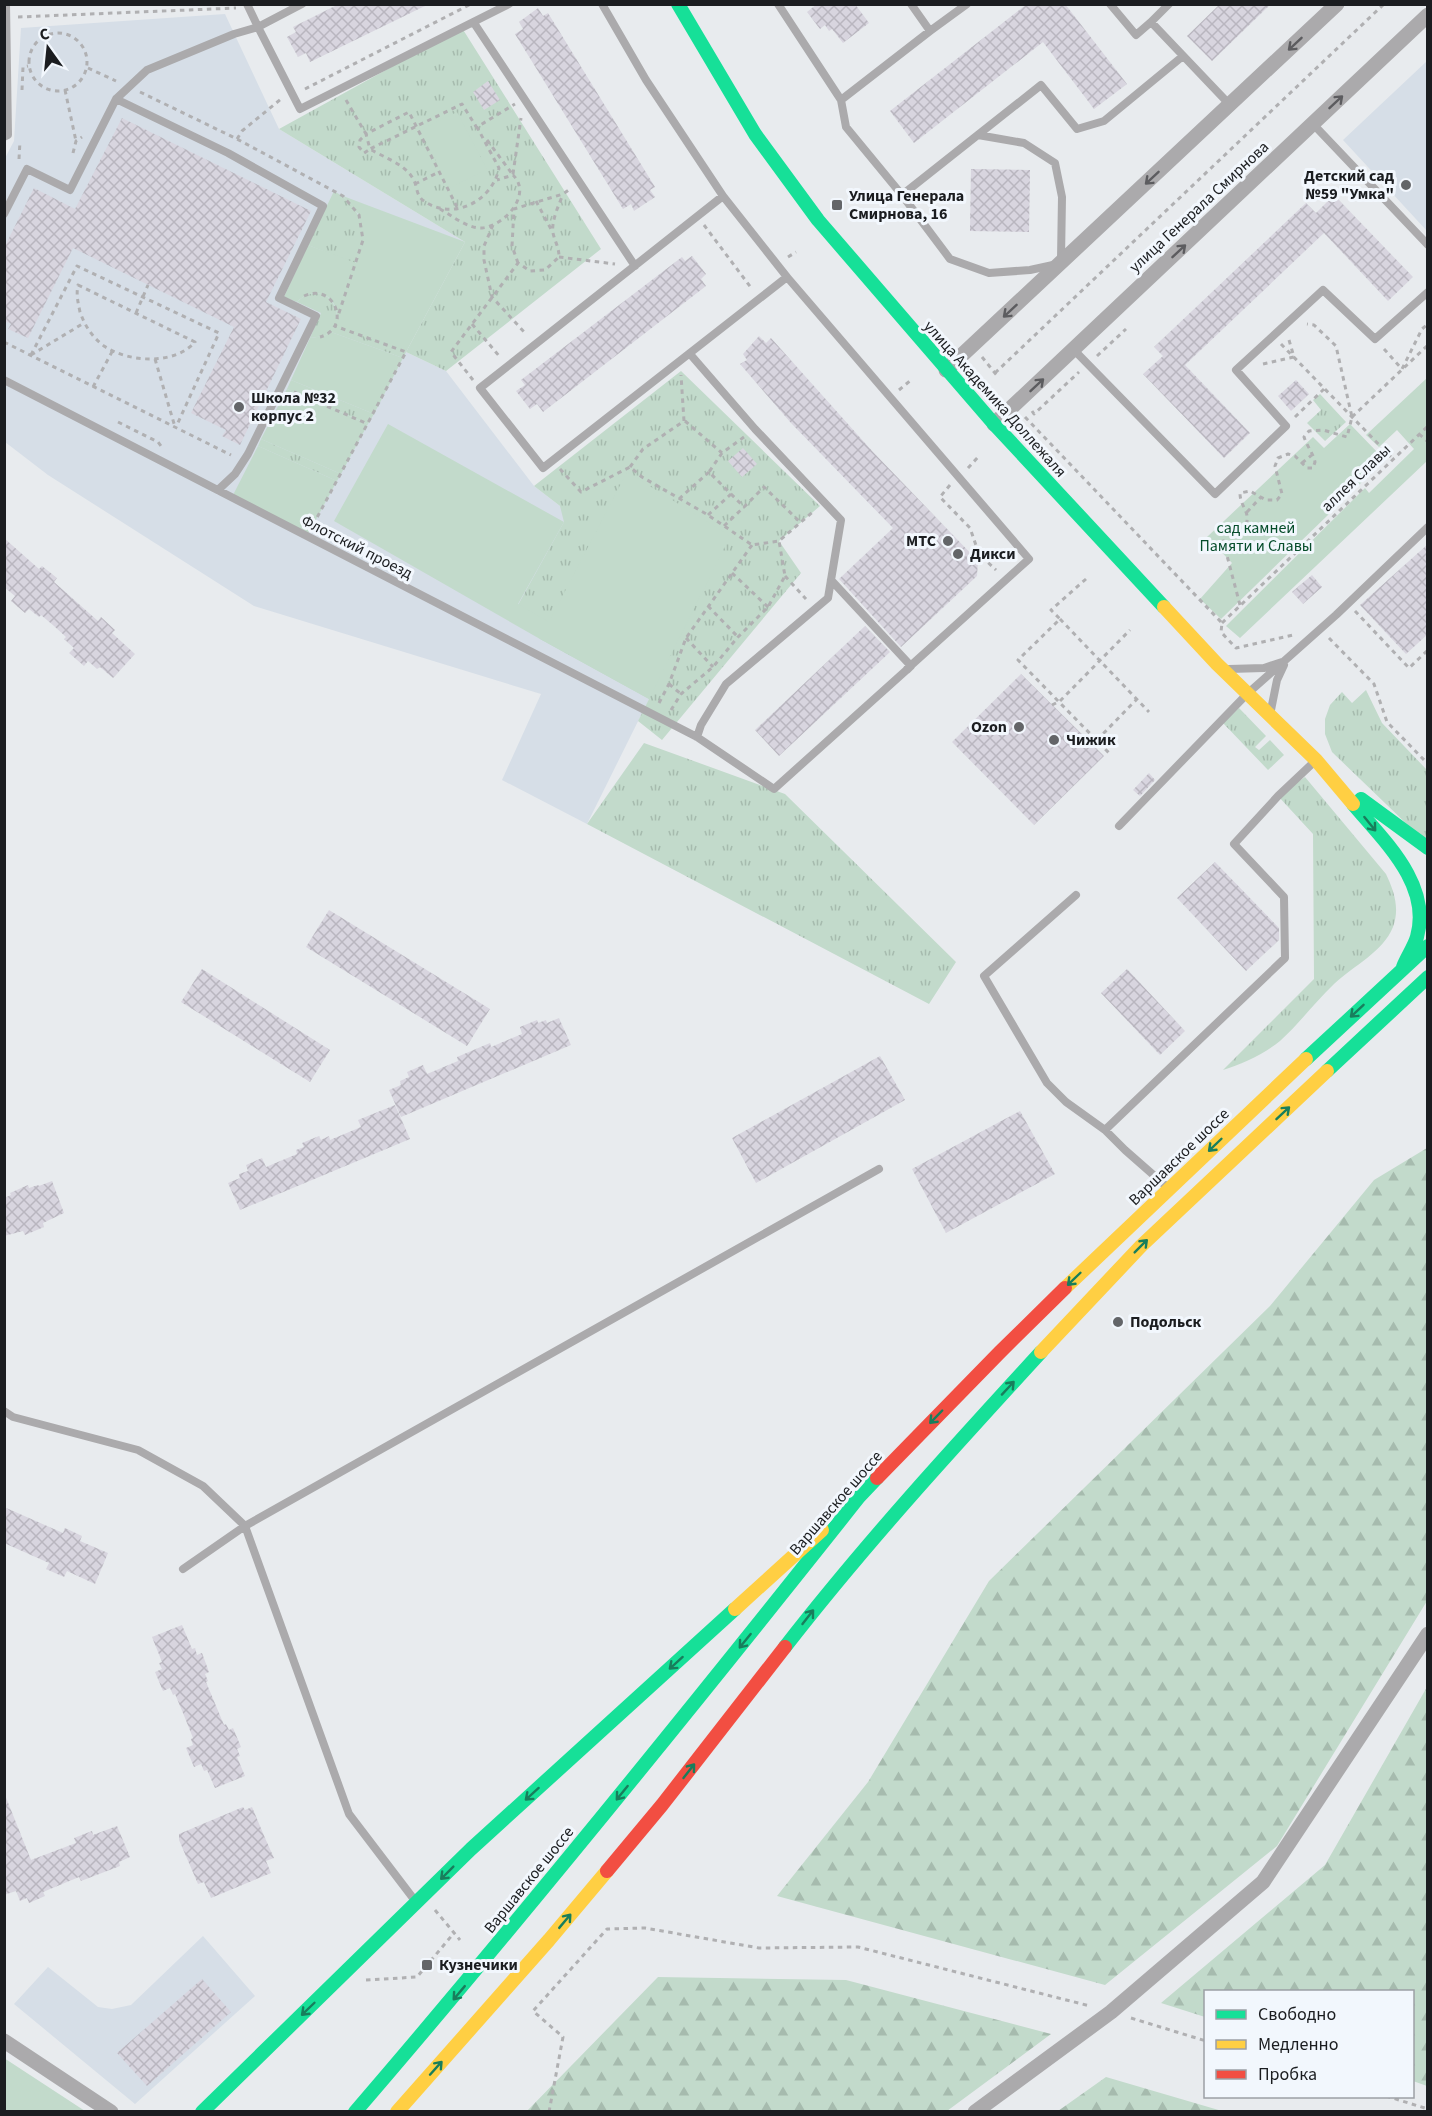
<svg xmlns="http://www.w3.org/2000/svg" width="1432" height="2116" viewBox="0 0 1432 2116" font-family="'Source Sans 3',sans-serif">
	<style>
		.built { fill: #d6dee7 }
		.grass { fill: url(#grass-tufts) }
		.forest { fill: url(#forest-firs) }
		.park { fill: #c2dacb }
		.building { fill: url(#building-cross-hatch) }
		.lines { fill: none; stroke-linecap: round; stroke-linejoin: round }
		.path { stroke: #b0b0b2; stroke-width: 3; stroke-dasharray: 4.5 4.5; stroke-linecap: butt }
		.lane { stroke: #abaaac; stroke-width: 8 }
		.street { stroke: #abaaac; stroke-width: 15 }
		.fast { stroke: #16e098; stroke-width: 14 }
		.slow { stroke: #ffcf43; stroke-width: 14 }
		.jam { stroke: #f24e42; stroke-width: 14 }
		.oneway { stroke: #5c5c5f }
		.oneway2 { stroke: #187e5c }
		.poi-dot { fill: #636568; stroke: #f2f7fd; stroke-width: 2 }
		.labels { text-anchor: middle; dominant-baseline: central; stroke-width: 6; stroke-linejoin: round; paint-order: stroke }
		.poi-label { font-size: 16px; font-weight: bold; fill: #1b1d20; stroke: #f2f7fd; text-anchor: start }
		.street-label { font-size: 16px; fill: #1b1d20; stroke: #f2f7fd }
		.park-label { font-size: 16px; fill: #054c2a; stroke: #f2f7fd }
	</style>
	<defs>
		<pattern id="grass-tufts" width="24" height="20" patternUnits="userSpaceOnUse" patternTransform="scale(1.5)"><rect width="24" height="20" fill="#c2dacb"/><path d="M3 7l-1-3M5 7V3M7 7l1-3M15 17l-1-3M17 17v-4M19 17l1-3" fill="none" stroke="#a6bbae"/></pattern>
		<pattern id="forest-firs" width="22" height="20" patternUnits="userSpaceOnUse" patternTransform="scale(1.5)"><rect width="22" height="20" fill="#c2dacb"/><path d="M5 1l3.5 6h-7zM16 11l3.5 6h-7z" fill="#a6bbae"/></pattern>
		<pattern id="building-cross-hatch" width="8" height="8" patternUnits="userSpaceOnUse" patternTransform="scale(1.5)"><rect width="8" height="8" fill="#d8d5df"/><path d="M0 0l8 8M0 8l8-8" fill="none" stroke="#b9b6bf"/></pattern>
	</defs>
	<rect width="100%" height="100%" fill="#e8ebee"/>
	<path class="built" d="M225,14L279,129L465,242L406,352L446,371L534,486L560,506L730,536L587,824L502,780L541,694L254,606L48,475L5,442L4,160L14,141L21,28Z
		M1427,61V231L1343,140Z
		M203,1936L255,1996L135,2104L14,2004L48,1967L98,2007L112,2009L131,2005Z"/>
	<path class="grass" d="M462,28L601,249L446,371L406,352L403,358L331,332L324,336L310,338L321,313L297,302C314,285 337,294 337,319L406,352L465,242L279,129Z
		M334,191C351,200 366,220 363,241C362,249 358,257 355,264L308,245Z
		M681,371L820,506L779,541L801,573L662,740L638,721L649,699L540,639L518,605L564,522L560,506L534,486Z
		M291,380L374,414L368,424L287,389Z
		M1320,394L1346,422L1325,441L1307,423L1321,410L1313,400Z
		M261,439L341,474L337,481L258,446Z
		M1366,690L1382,723L1427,770V841L1414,831L1332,752L1325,734V719L1330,705L1342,692L1352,703Z
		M1239,708L1266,736L1255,747L1259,750L1270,740L1284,755L1268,770L1223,723Z
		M644,743L785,794L956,962L929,1004L587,824Z
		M1305,777L1386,874C1394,891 1400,908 1393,927C1383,952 1353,966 1334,984C1315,1002 1299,1024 1280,1041C1264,1054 1242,1064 1223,1070L1314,979L1313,834L1278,796Z"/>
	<path class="forest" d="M1427,1148V1601L1277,1846L1105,1985L777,1896L868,1782L989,1581L1270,1306L1374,1180Z
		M1427,1687V2086L1413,2081L1412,1992H1206L1205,2017L1161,2003L1325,1865Z
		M658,1977L846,1980L1051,2034L947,2111H527Z
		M1106,2077L1222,2111H1058Z"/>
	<path class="park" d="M457,112L487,169L450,188L420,130Z
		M343,196L465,242L406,352L335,326C344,299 317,282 297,302L284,297L308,245L356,263L363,240L359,215Z
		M331,332L403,358L374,414L291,380L310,338L324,336Z
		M1427,378V461L1240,638L1226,626L1365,488L1369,493L1414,449L1397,430L1379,447L1366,435Z
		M287,389L368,424L341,474L261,439Z
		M388,424L564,522L518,604L549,622L627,472L730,536L649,699L540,639L334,521Z
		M1350,424L1379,454L1360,475L1364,480L1221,619L1200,599L1232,563L1207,537L1313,437L1324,448Z
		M258,446L337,481L307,536L232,497Z
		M4,2058L85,2111H5Z"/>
	<path class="building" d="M339,4H429L310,62L306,53L298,57L287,37L296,32L293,27Z
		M817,4H855L869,23L843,43L832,29L829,31L825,25L820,29L807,12Z
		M1027,4H1065L1127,84L1094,109L1043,42L914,143L890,111Z
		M1220,4H1271L1212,61L1187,36Z
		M538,8L543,16L548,13L655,187L650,190L655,197L634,211L631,204L623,209L515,34L523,29L519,22Z
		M488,81L500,100L484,110L473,92Z
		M122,118L311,211L266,302L301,319L240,445L222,436L226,430L191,413L234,327L73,248L28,338L8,329L11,324L4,321V248L34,188L75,209Z
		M971,169L1030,170L1029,232L970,231Z
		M1334,195L1413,277L1388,301L1324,233L1185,365L1250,433L1224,458L1143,374L1163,356L1154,347L1306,203L1316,213Z
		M692,256L706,274L701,279L706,286L543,412L537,404L530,409L516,391L525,385L521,380L682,257L685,261Z
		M759,336L766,343L771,338L873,452L978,561L977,576L901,647L839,579L893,528L791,423L740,364L747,360L743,354Z
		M1296,380L1309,394L1291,411L1278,396Z
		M743,448L757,464L742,477L728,461Z
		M4,538L39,569L42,566L57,578L54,582L98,621L101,617L115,630L112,633L135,654L113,678L100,667L97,669L88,661L84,666L69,653L74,648L64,639L66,637L54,626L41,615L39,617L29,609L25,613L11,601L15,596L4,587Z
		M1428,544V634L1406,654L1360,605Z
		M1312,575L1322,587L1303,604L1292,592Z
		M865,626L890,652L779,756L755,730Z
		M1021,674L1104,756L1034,825L952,742Z
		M1149,773L1155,780L1140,796L1133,790Z
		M1215,862L1279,928V940L1246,971L1177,898Z
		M329,910L490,1009L467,1046L306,947Z
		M202,969L330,1050L310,1082L181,1002Z
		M1127,969L1185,1031L1160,1055L1101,993Z
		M559,1018L571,1045L401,1117L389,1090L401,1085L400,1081L409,1077L407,1072L423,1065L427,1074L458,1061L457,1057L490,1043L491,1047L522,1034L520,1027L537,1020L538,1023L546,1020L547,1023Z
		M880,1056L905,1100L756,1183L732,1138Z
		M395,1105L410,1139L240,1210L228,1183L240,1178L239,1174L248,1171L246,1165L262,1158L266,1167L297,1154L296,1150L304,1147L302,1143L319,1136L321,1140L329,1136L330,1140L361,1127L358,1120Z
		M1020,1111L1055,1174L946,1233L912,1169Z
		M52,1181L64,1213L43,1223L44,1227L25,1235L23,1231L4,1236V1198L11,1195L10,1193L28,1185L29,1188L38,1185L39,1186Z
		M4,1507L63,1533L65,1528L82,1536L80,1541L108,1553L95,1584L67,1571L64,1577L46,1569L49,1563L4,1543Z
		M182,1625L192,1649L195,1648L197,1655L202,1653L209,1672L205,1674L208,1681L206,1682L224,1725L226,1724L229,1730L233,1728L241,1747L237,1749L240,1756L237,1757L245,1776L215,1788L207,1770L204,1771L201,1764L194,1767L186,1748L193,1745L191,1739L193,1738L183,1713L175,1694L173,1695L170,1688L163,1691L155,1672L162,1669L159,1663L162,1662L152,1637Z
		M5,1795L31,1860L76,1843L74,1838L92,1831L93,1835L117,1826L130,1857L119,1862L120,1866L81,1881L79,1877L43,1892L45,1896L29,1903L27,1898L20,1901L16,1891L4,1895Z
		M243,1807L245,1810L252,1807L265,1838L274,1858L266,1861L271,1873L211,1898L204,1882L198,1884L179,1840V1834Z
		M202,1979L231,2012L147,2086L117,2053Z"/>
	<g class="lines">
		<path class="path" d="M18,17L236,8
			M29 62a29 29 0 1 1 58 0a29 29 0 1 1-58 0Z
			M88,68L116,81
			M305,89L471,4
			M22,90L23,67L28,66
			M65,90L76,141
			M140,92L237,139L343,196L359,215L363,240L337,319
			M346,100L366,134L360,140L359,147L364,153L370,149C383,157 404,164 412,177C418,185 415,195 424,201C454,222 493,200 499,168L477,127L515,104
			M237,139L242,131L281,99
			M487,140L513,175
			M73,153L76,141L82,137
			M19,159L20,141
			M513,174L521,118
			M415,184L439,172
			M536,201L552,231
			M457,207L409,112L366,134L370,149L462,104L477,128
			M440,209C451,215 468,229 482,228C504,226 533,195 513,175L497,180
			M493,225L484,246V260L492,297L526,334
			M704,225L752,289
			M559,257L615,264
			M788,257L796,252
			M518,263L512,246L514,209L563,194L570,189
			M78,285L195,342C175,365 129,363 104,346C92,337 85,326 80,312C78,302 76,295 78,285Z
			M304,296C335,282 352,328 320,337
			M136,313L148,285
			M472,324L500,357
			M4,342L231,455
			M1281,344L1393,459
			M1384,349L1402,369L1422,329L1428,324
			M31,355L77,266L219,333L176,427
			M31,355L84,323
			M1097,356L1126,329
			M982,357L999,378
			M155,359L175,427
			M1263,364L1294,357L1289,340
			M995,373L1384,4
			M473,380L451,352L518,263L530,271L545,270L559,257C559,247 555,242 553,233C551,221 559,205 563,194
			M93,387L113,350
			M899,390L911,380
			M294,392L368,424
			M1032,411L1034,414L1079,372
			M1025,417L1222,623L1221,632L1236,648L1293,635
			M1295,417L1324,389
			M1352,417L1428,345
			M685,421L722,453
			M118,422L158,442L161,446
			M1419,434L1428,442
			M1302,463L1313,454
			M630,467L643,449L684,421L681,375
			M968,468L979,456
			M560,469L581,492L630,467L642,477L708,515L752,545L779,541L815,510
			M950,485L940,497L970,528L979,554L996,570
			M731,494L744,507L764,487L800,522
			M679,499L709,472
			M1247,512L1261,497
			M708,515L731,494L709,472L722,453L744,437
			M313,525L406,352L335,326
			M724,526L744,507
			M732,573L768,607
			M785,576L806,599
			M1086,579L1051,610L1060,619L1018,660L1110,754
			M1240,605L1221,533L1222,527L1227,525L1245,528C1252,511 1240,508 1240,493L1250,491L1266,500H1277L1282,494L1275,466L1278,458L1288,454L1295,456L1307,468H1313L1315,462C1313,453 1307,446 1304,437L1309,431L1323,430L1347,437L1352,417L1336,346L1314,325L1307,324
			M708,606L738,637
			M1355,611L1409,668L1428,650
			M1060,619L1149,712
			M1222,623L1428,426
			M686,638L713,667
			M1329,638L1374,684L1387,722L1428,764
			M669,684L681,694
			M659,703L669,684L686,638L752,545
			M1052,705L1060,701L1130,630
			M671,710L681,694L713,667L738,637L768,607L785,576L779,541
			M1097,740L1137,699
			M435,1910L460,1940
			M366,1980L417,1977L454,1933
			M1131,2018L1206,2041
			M1386,2096L1428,2109
			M549,2112L563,2037L533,2011L607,1929L645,1928L759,1948L858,1947L1090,2006"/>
		<path class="lane" d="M302,4L258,27L300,109L509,4
			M602,4L646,80L723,196L787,277L543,468L480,388L723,196
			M778,4L841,100
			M911,4L930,31L967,4
			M1110,4L1136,35L1151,22L1230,105
			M1151,22L1169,4
			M474,23L635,266
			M1313,124L1428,245
			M978,135L1024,143L1055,163L1062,197L1061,259
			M4,137L8,135L6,4
			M902,195L846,127L841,100L930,31
			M4,214L27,169L70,190L116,99
			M1053,265L1030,270L989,273L950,259L902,195L1041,85L1077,129L1104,121L1183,56
			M787,277L1029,559L907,669
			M1074,350L1215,494L1286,426L1236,370L1323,290L1375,339L1428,292
			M690,354L755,429L841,520L828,598L726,684L701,725L697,737
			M4,380L697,737L774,789L911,666L907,670
			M218,490L235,474L248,454L316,316L279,298L323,206L228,153L116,99L147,70L234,34L258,27L247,4
			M831,580L911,666
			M1229,669L1264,668L1282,662
			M1271,710L1277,680L1284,665
			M1119,826L1247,694L1336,615L1428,527
			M1076,895L984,976L1047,1083L1066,1102L1105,1130
			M1166,1186L1125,1150L1105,1130L1285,958L1284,897L1234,844L1278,796L1315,761
			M4,1411L13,1417L138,1450L203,1486L245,1526L349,1814L416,1902
			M183,1569L245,1526L879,1169"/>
		<path class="street" d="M946,370L1337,4
			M994,424L1428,15
			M4,2041L111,2112
			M975,2112L1111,2012L1263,1882L1428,1634"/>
		<path class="fast" d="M678,4L755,134L818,220L994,424L1164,607
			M1361,799L1428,848
			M1353,804C1383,840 1432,884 1417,937C1414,947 1407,957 1403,967
			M1306,1059L1428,946
			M1327,1071L1428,977
			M785,1647C865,1544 953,1448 1041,1352
			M202,2112L471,1849L735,1609
			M355,2112C528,1911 694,1705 859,1497L877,1478"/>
		<path class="slow" d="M1164,607L1217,664L1316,760L1353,804
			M1065,1288L1306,1059
			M1041,1352L1141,1246L1327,1071
			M735,1609L822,1530
			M397,2112L549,1940L607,1871"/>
		<path class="jam" d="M877,1478L1000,1352L1065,1288
			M607,1871L662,1805L785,1647"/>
	</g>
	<defs><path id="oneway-shaft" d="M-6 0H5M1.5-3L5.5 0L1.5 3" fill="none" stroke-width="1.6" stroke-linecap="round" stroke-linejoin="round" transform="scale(1.5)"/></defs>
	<g class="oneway">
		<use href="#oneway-shaft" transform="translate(1295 44) rotate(137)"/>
		<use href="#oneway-shaft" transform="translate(1336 102) rotate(-43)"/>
		<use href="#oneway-shaft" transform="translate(1152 178) rotate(137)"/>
		<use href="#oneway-shaft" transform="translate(1179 251) rotate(-43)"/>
		<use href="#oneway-shaft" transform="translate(1010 311) rotate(137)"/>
		<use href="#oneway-shaft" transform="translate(1037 385) rotate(-43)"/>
	</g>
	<g class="oneway2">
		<use href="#oneway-shaft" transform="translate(1370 824) rotate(51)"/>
		<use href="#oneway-shaft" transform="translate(1357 1011) rotate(137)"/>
		<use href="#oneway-shaft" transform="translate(1283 1113) rotate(-43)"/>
		<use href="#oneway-shaft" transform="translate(1215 1145) rotate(136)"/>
		<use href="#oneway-shaft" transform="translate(1141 1246) rotate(-45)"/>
		<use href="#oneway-shaft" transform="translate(1074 1279) rotate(136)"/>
		<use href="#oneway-shaft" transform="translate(1008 1388) rotate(-47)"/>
		<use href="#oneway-shaft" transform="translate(936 1417) rotate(134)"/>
		<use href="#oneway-shaft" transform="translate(808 1617) rotate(-52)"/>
		<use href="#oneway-shaft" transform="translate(745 1641) rotate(129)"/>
		<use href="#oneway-shaft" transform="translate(676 1663) rotate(138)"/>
		<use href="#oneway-shaft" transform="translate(689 1771) rotate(-52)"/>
		<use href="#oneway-shaft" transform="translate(622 1793) rotate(129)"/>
		<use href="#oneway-shaft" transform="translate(532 1794) rotate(138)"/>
		<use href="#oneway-shaft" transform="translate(447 1873) rotate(135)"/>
		<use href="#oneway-shaft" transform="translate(565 1921) rotate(-50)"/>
		<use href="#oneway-shaft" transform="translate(459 1993) rotate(130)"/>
		<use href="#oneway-shaft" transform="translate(308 2009) rotate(136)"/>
		<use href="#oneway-shaft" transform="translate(436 2068) rotate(-48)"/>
	</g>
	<g class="poi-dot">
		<circle cx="1406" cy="185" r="6"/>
		<rect x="831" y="199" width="12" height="12" rx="3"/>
		<circle cx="239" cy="407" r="6"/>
		<circle cx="948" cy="541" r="6"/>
		<circle cx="958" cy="554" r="6"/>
		<circle cx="1019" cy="727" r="6"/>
		<circle cx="1054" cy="740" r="6"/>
		<circle cx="1118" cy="1322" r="6"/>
		<rect x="421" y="1959" width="12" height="12" rx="3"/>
	</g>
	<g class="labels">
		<g class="poi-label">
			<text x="1394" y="176" text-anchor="end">Детский сад<tspan x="1394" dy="18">№59 "Умка"</tspan></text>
			<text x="849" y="196">Улица Генерала<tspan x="849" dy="18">Смирнова, 16</tspan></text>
			<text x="251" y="398">Школа №32<tspan x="251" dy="18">корпус 2</tspan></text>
			<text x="936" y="541" text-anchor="end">МТС</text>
			<text x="970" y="554">Дикси</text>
			<text x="1007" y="727" text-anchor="end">Ozon</text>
			<text x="1066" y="740">Чижик</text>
			<text x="1130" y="1322">Подольск</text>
			<text x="439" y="1965">Кузнечики</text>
		</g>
		<g class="street-label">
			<text transform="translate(1199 207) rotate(-43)">улица Генерала Смирнова</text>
			<text transform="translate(995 399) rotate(48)">улица Академика Доллежаля</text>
			<text transform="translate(1356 478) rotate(-44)">аллея Славы</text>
			<text transform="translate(357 547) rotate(27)">Флотский проезд</text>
			<text transform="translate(1179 1157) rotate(-44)">Варшавское шоссе</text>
			<text transform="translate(836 1503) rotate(-49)">Варшавское шоссе</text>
			<text transform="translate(529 1880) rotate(-51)">Варшавское шоссе</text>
		</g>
		<g class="park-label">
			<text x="1256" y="528">сад камней<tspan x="1256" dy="18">Памяти и Славы</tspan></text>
		</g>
	</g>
	<rect width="1432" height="2116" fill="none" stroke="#1b1d20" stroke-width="12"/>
	<rect x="1204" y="1990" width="210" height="108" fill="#f2f7fd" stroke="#9ca0a5" stroke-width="1.5"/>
	<rect x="1216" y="2010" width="30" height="9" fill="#16e098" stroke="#9ca0a5" stroke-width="1.5"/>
	<text x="1258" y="2020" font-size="18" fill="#1b1d20">Свободно</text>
	<rect x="1216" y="2040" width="30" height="9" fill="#ffcf43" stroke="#9ca0a5" stroke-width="1.5"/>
	<text x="1258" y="2050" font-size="18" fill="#1b1d20">Медленно</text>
	<rect x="1216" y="2070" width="30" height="9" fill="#f24e42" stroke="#9ca0a5" stroke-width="1.5"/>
	<text x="1258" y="2080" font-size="18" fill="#1b1d20">Пробка</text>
	<g transform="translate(48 48) rotate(345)" stroke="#f2f7fd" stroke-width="4.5" paint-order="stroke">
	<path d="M0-4.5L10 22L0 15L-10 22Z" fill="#1b1d20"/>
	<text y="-9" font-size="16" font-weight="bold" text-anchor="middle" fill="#1b1d20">С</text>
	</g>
</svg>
